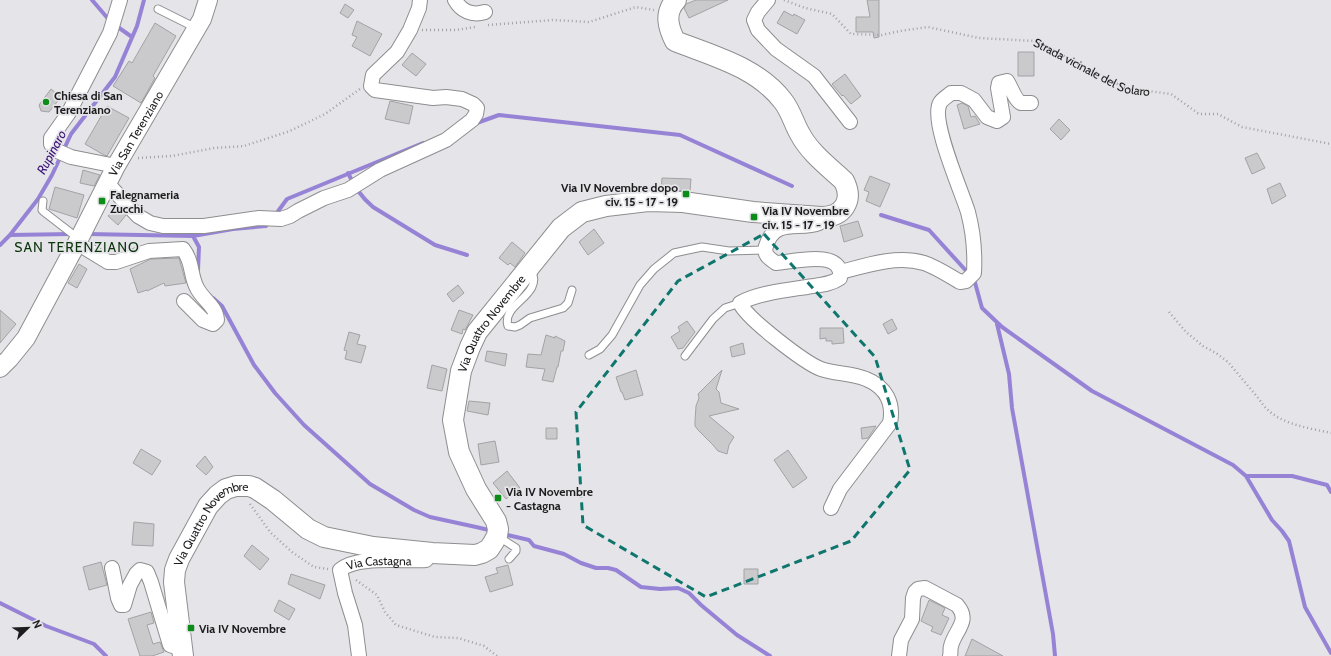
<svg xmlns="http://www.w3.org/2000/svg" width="1331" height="656" viewBox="0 0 1331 656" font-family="Cabin,sans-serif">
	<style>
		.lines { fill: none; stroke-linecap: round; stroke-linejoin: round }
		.stream { stroke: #9683d6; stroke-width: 4 }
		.building { fill: #cacacd; stroke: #a3a2a5 }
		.service-casing { stroke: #8e8d90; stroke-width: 9 }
		.minor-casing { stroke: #8e8d90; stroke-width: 16 }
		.tertiary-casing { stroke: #8e8d90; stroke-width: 20 }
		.secondary-casing { stroke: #8e8d90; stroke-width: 22 }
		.path { stroke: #a2a1a4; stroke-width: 2.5; stroke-dasharray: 1 3; stroke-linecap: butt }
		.service { stroke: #fff; stroke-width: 7 }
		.minor { stroke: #fff; stroke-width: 14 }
		.tertiary { stroke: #fff; stroke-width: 18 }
		.secondary { stroke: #fff; stroke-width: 20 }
		.marked { fill: none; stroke: #0f766e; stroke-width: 3; stroke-dasharray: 8 5; stroke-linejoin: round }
		.poi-dot { fill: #0c8d19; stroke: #e5e4e8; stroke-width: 1.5 }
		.labels { text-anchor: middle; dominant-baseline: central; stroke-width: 3.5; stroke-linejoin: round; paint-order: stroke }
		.street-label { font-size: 12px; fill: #1d1c1e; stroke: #e5e4e8 }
		.poi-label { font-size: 12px; font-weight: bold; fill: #1d1c1e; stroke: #e5e4e8; text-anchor: start }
		.water-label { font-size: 13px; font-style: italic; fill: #391275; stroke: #e5e4e8 }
		.quarter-label { font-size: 14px; letter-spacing: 1px; fill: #0c350d; stroke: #e5e4e8 }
	</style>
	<rect width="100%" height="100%" fill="#e5e4e8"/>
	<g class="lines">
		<path class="stream" d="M92,0L110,21
			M115,25L132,37
			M474,124L499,115L680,135L792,186
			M348,173C355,187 361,197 373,207L435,245L467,255
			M276,214L287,199L423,143
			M881,215L929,230L969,274
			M87,234L193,236L233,229L266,226
			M10,235L72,234
			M193,236L199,247L198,270
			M0,245L10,235L38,199L52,175L71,134L115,77L137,26L144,0
			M974,279L982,308L1002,327L1092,391L1233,465L1246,476H1292L1327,485L1331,492
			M213,298L222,306L254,365L275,393L304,425L370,484L414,510L430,517L476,527L493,531
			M997,324L1009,374L1012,408L1053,634L1055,656
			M1246,476L1272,520L1282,531L1289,541L1305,607L1331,653
			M503,534L529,540L534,546L564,554L581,563L596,568H608L616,570L641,587L660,589L678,588L689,593L701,605L737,635L770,656
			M0,603L46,626L94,644L106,656"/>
	</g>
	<path class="building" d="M696,0H728L689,18L684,8L686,4Z
		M867,0H879V37L874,38L873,32H856V17H870Z
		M345,4L354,10L348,18L340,13Z
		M784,11L793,16L794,14L805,20L797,34L777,23Z
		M357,21L382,34L370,56L352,46L357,37L352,35Z
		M155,23L176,36L153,76L155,78L141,103L113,86L129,61L132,63Z
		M1018,52H1034V76H1018Z
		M412,53L426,64L416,76L402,65Z
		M845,74L861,96L851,104L843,95L842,96L832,84Z
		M51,89L61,97L49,112L41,111L39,105Z
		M390,101L413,106L409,124L385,119Z
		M962,103L968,106L971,117L975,116L980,124L964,129L957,105Z
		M107,106L129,118L107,156L104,155L85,144Z
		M1059,119L1070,130L1061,140L1050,129Z
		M1257,153L1265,168L1252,174L1245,158Z
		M83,170L100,175L94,186L80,183Z
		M870,176L890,184L880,207L866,201L869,192L864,190Z
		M662,178L691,179L690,191L661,190Z
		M1280,183L1286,196L1272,204L1267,189Z
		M55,187L84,195L77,218L49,209Z
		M117,206L126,215L118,225L108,216Z
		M858,221L863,236L844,242L840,226Z
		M594,229L604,243L588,255L579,242Z
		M512,242L525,253L515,267L510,263L508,265L499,258Z
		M179,258L186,283L165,286L164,283L147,291V290L138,293L130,269L151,259Z
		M79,264L87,269L77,288L68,283Z
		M458,285L464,293L453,302L447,294Z
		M0,310L16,324L0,343Z
		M459,310L473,315L465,330L463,329L462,334L451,330Z
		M892,319L897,329L888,334L883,324Z
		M687,321L695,332L683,348L678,349L671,337L680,331L678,327Z
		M820,328H843L844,343L832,344V341H826V338L820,339Z
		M349,332L360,335L357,344L366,346L361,363L345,359L347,351L344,350Z
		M546,335L555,338V336L565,341L563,351H561L558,367H557L553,382L542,380L545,369L526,367L528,354L541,355Z
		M743,343L745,354L732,357L730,347Z
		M487,351L507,354L505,366L485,361Z
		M432,365L447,369L442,391L427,388Z
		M636,370L643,395L625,400L622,392H621L616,377Z
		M722,370L716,389L719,392L721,403L739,409L709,416L734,437L729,445L727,454L718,451L713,445L698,430L695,426V421L696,406L699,398L698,394Z
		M469,401L490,403L488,415L467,411Z
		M876,426L868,438L862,439L861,428Z
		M546,428H557V439H546Z
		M495,441L499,462L481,465L478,444Z
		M141,449L161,461L152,475L133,463Z
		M788,450L807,478L793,488L774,460Z
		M205,456L213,467L206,475L196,466Z
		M507,471L520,488L506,499L493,483Z
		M134,522L154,524L153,546L132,545Z
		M252,545L269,559L260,570L244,556Z
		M101,562L107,585L89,590L83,567Z
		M508,565L513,585L490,592L485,577L498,573L496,568Z
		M744,569H758V584H744Z
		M291,574L325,585L320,599L288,584Z
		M279,600L295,609L289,620L274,611Z
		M929,600L945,608L942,615L949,618L941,635L931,631L933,627L921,621Z
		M151,612L154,623L147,625L153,644L160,642L164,652L152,656H140L128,619Z
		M972,639L1003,656H965Z"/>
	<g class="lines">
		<defs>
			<path id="service" d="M158,9L196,28
				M43,201L42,210L44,212L79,239
				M531,269C545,296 501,303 508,326L515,327L520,325L530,318L563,308L568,303L572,290
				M589,355L600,349L612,335L640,285L654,269L674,253L702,247L729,251L764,250
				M685,356L713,319L725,308L740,303
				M499,537L516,548V551L509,559"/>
			<g id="minor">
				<path d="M455,0C461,11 472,16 485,12"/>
				<path d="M768,0L758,12L754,20L758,30L776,49L814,76L850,122"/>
				<path d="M116,166L71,157L55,150L51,144V138L68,114L110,33L120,0"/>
				<path d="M107,183L138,216L150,223L163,226H204L259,218L281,219L290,216L298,211L324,198L348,190L380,170L446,140L472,120L476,114L477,108L473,104L462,99L446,97L433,98L375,90L371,86L373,75L397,52L410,30L419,8L420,0"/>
				<path d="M819,223C799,231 775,217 766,246C763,255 770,259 776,263C792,262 844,248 840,278C830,285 819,285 807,287C787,290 758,293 740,303C746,318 805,363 821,369C835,374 852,373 866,379C886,387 894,403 890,423L840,489L831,508"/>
				<path d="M77,243L108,262H116L149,251L183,249C193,262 190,275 197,288C203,300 216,306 217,320L213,324L203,320L184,301"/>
				<path d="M841,272C867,265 897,255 924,263C934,266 950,276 960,282L966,281L974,273C975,254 973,231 968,212C962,192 930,121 940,103C942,99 948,96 951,93H961L974,100L987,117L997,121L1003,117L998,88L999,83L1007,81C1011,87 1015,100 1021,103C1024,103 1028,103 1031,103"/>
				<path d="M112,568L118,598L121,605H124L130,585L136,574L140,570L147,572L151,582L170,645L182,649"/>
				<path id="s2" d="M359,656L355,625L345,593L340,570C357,555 404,562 426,560L429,556"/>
				<path d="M899,656L901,640L912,619L913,598L915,592L918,589L925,588L957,605C971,621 955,630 951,646C950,649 951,653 950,656"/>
			</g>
			<g id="tertiary">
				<path id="s3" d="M0,368L9,359L26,338L79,239L116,166L202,19L208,0"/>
			</g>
			<g id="secondary">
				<path id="s4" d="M183,656L174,582L175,570L179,559L208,506L218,495L226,489L236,486H249L255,488L273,500L308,529L324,537L373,547L432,553L475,555L482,553L489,549L493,543L497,536L498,529L496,521L476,489L459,452L453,420L461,371L470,347L477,332L561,228L582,212L606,206L648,201L683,202L753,212L821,217C843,217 854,201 844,181C829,167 810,153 800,134C794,124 791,111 783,101C757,67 713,56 675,41C668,27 664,13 676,0"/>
			</g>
		</defs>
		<use href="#service" class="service-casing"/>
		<use href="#minor" class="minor-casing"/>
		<use href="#tertiary" class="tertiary-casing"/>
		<use href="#secondary" class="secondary-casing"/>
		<g class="path">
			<path id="s1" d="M784,0L805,8L832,14L851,34L882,35L900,31L928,27L979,38L1035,41L1125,88L1171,94L1199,114H1218L1242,127L1331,144"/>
			<path d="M488,25L553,20L589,22L636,7L654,10"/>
			<path d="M422,30H456L475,27"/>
			<path d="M138,158L172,156L214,148L244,146L290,131L325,114L360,89"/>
			<path d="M1169,312L1186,332L1203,346L1216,353L1228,362L1259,399C1274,424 1305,427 1331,433"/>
			<path d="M250,504L270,532L292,552L314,567L328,569"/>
			<path d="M356,580L377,595L385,612L396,625L435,637L458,638L484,646L497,656"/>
		</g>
		<use href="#service" class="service"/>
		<use href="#minor" class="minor"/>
		<use href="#tertiary" class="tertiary"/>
		<use href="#secondary" class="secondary"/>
	</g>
	<path class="marked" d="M764,234L875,357L910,470L851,541L706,597L583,525L576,412L678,281Z"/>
	<g class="poi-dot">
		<circle cx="46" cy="102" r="4"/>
		<rect x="682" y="190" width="8" height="8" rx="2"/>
		<rect x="98" y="197" width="8" height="8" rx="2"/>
		<rect x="750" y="213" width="8" height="8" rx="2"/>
		<rect x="494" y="494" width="8" height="8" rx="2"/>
		<rect x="187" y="624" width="8" height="8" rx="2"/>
	</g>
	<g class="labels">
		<g class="street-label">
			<text stroke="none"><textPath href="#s1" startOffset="327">Strada vicinale del Solaro</textPath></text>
			<text stroke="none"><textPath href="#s3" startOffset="272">Via San Terenziano</textPath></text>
			<text stroke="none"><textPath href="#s4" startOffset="714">Via Quattro Novembre</textPath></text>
			<text stroke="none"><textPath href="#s4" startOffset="149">Via Quattro Novembre</textPath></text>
			<text stroke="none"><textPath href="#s2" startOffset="129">Via Castagna</textPath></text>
		</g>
		<g class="poi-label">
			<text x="54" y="95">Chiesa di San<tspan x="54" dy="14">Terenziano</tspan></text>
			<text x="678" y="187" text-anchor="end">Via IV Novembre dopo<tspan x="678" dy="14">civ. 15 - 17 - 19</tspan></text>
			<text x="110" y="194">Falegnameria<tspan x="110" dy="14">Zucchi</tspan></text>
			<text x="762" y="210">Via IV Novembre<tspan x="762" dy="14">civ. 15 - 17 - 19</tspan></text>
			<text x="506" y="491">Via IV Novembre<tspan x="506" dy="14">- Castagna</tspan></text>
			<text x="199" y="628">Via IV Novembre</text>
		</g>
		<g class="water-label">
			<text transform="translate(51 152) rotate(-62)">Rupinaro</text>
		</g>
		<g class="quarter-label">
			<text x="77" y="247">SAN TERENZIANO</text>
		</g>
	</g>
	<g transform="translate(28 628) rotate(67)" stroke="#e5e4e8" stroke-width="3" paint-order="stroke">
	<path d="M0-3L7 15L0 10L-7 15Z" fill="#1d1c1e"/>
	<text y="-6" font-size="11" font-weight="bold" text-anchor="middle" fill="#1d1c1e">N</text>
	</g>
</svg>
